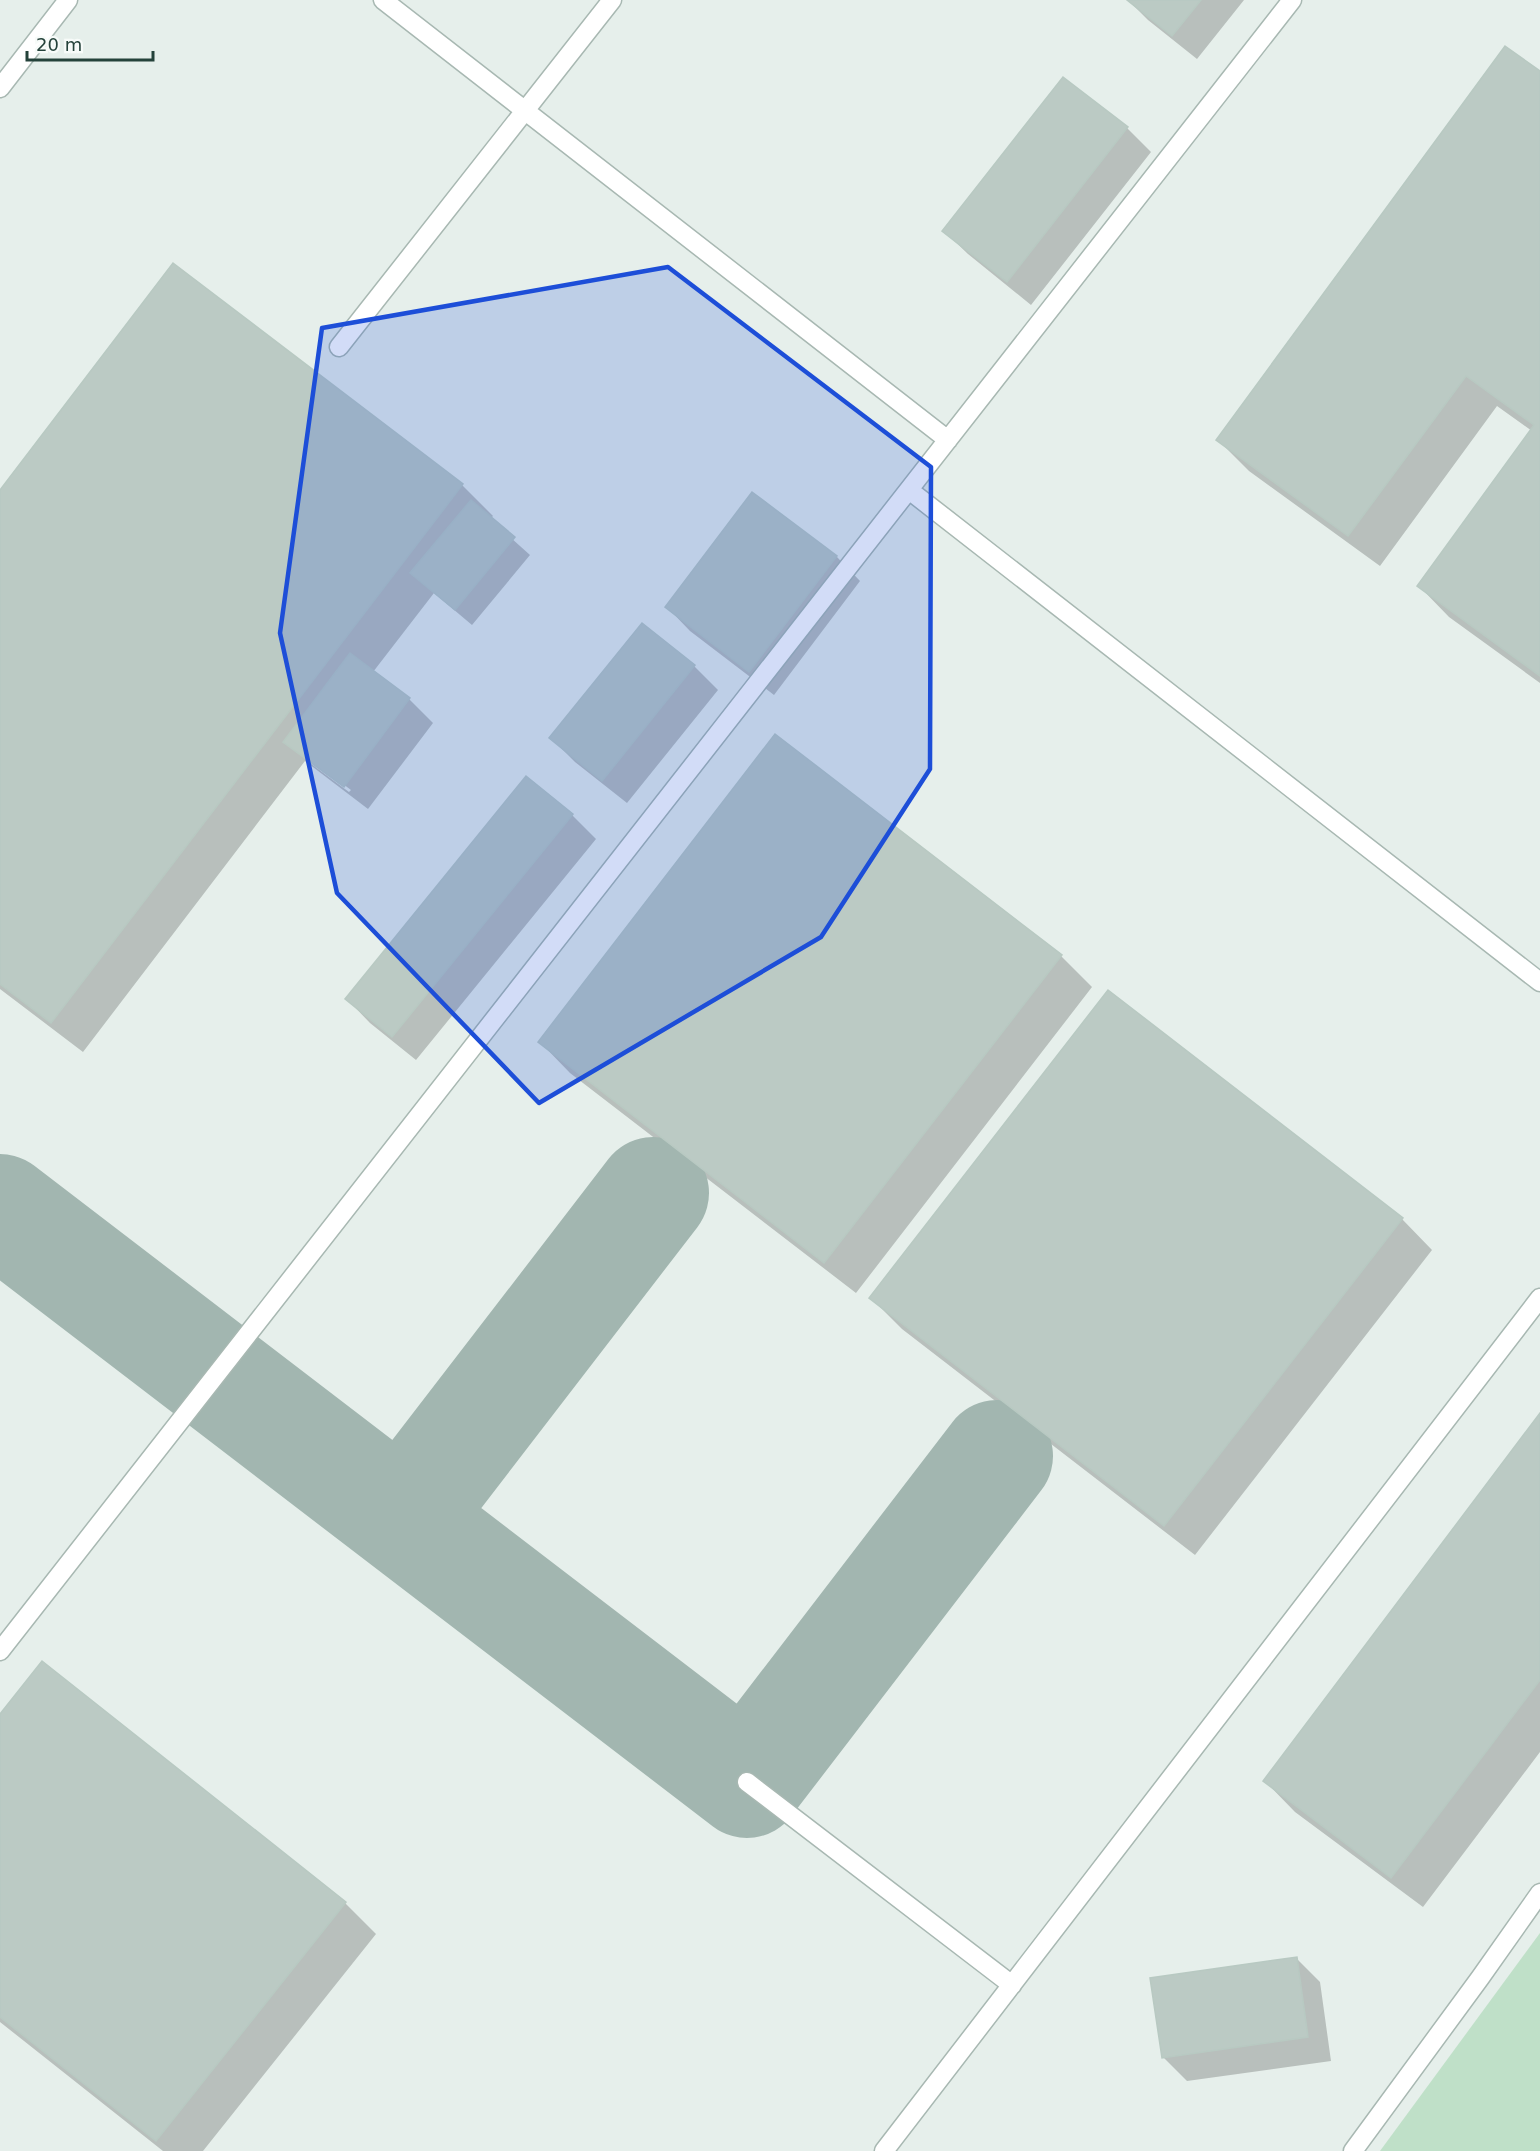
<svg xmlns="http://www.w3.org/2000/svg" width="1540" height="2151" viewBox="0 0 1540 2151" font-family="'DejaVu Sans',sans-serif">
	<style>
		.green { fill: #bfe0c8 }
		.shadow { fill: #0003; fill-rule: evenodd }
		.lines { fill: none; stroke-linecap: round; stroke-linejoin: round }
		.taxiway { stroke: #a2b6b0; stroke-width: 112 }
		.building { fill: #bbcac4; stroke: #b8c9c2; stroke-width: 1.5 }
		.minor-casing { stroke: #a8b8b2; stroke-width: 21 }
		.minor { stroke: #fff; stroke-width: 18 }
		.marked { fill: #1d4ed8; fill-opacity: 0.2; stroke: #1d4ed8; stroke-width: 4.5; stroke-linejoin: round }
	</style>
	<rect width="100%" height="100%" fill="#e6efeb"/>
	<path class="green" d="M1540,1933V2151H1380Z"/>
	<path class="shadow" d="M1128,0H1244L1197,59L1148,20Z
		M1540,73V683L1449,617L1419,586L1532,431L1497,406L1380,566L1249,471L1218,440Z
		M1064,79L1127,128L1151,152L1031,305L968,254L944,231Z
		M462,485L493,516L490,519L530,555L472,625L434,593L373,672L409,699L433,723L368,809L305,761L83,1052L0,989V493ZM310,759L351,790L349,792L310,763Z
		M753,494L837,557L860,581L774,695L690,631L667,607Z
		M642,625L694,666L718,690L627,803L575,762L551,738Z
		M775,736L1061,956L1092,987L856,1293L570,1073L540,1042Z
		M572,815L596,839L416,1060L370,1023L347,999Z
		M1402,1219L1432,1250L1195,1555L902,1329L871,1298Z
		M1540,1416V1752L1423,1907L1295,1812L1265,1781Z
		M43,1663L345,1903L376,1934L203,2151H163L0,2022V1717Z
		M1296,1958L1320,1982L1331,2061L1187,2081L1163,2057Z"/>
	<g class="lines">
		<path class="taxiway" d="M0,1210L747,1782L997,1456
			M403,1518L653,1193"/>
	</g>
	<path class="building" d="M1127,0H1201L1172,36Z
		M1505,46L1540,71V676L1417,586L1534,425L1466,376L1348,536L1216,440Z
		M1063,77L1128,127L1007,282L942,231Z
		M173,263L463,484L51,1023L0,984V490Z
		M752,492L837,556L749,672L665,607Z
		M471,500L515,537L455,610L410,573Z
		M642,623L695,665L602,781L549,738Z
		M350,653L410,698L344,787L283,742Z
		M775,734L1062,955L824,1263L538,1042Z
		M526,776L573,814L392,1037L345,999Z
		M1108,990L1403,1218L1164,1526L869,1298Z
		M1540,1413V1680L1391,1878L1263,1781Z
		M42,1661L346,1902L156,2141L0,2017V1714Z
		M1297,1957L1308,2037L1162,2058L1150,1978Z"/>
	<g class="lines">
		<defs>
			<path id="minor" d="M383,0L948,440
				M0,88L68,0
				M339,347L612,0
				M909,490L1540,982
				M0,1651L1292,0
				M747,1782L1012,1985
				M884,2151L1540,1298
				M1353,2151L1480,1978L1540,1893"/>
		</defs>
		<use href="#minor" class="minor-casing"/>
		<use href="#minor" class="minor"/>
	</g>
	<path class="marked" d="M668,267L931,467L930,769L821,937L539,1103L337,893L280,633L322,328Z"/>
	<path d="M27 51v9h126v-9" fill="none" stroke="#24423a" stroke-width="3"/>
	<text x="36" y="51" font-size="18" fill="#24423a" stroke="#f7fbf9" stroke-width="4.5" paint-order="stroke">20 m</text>
</svg>
